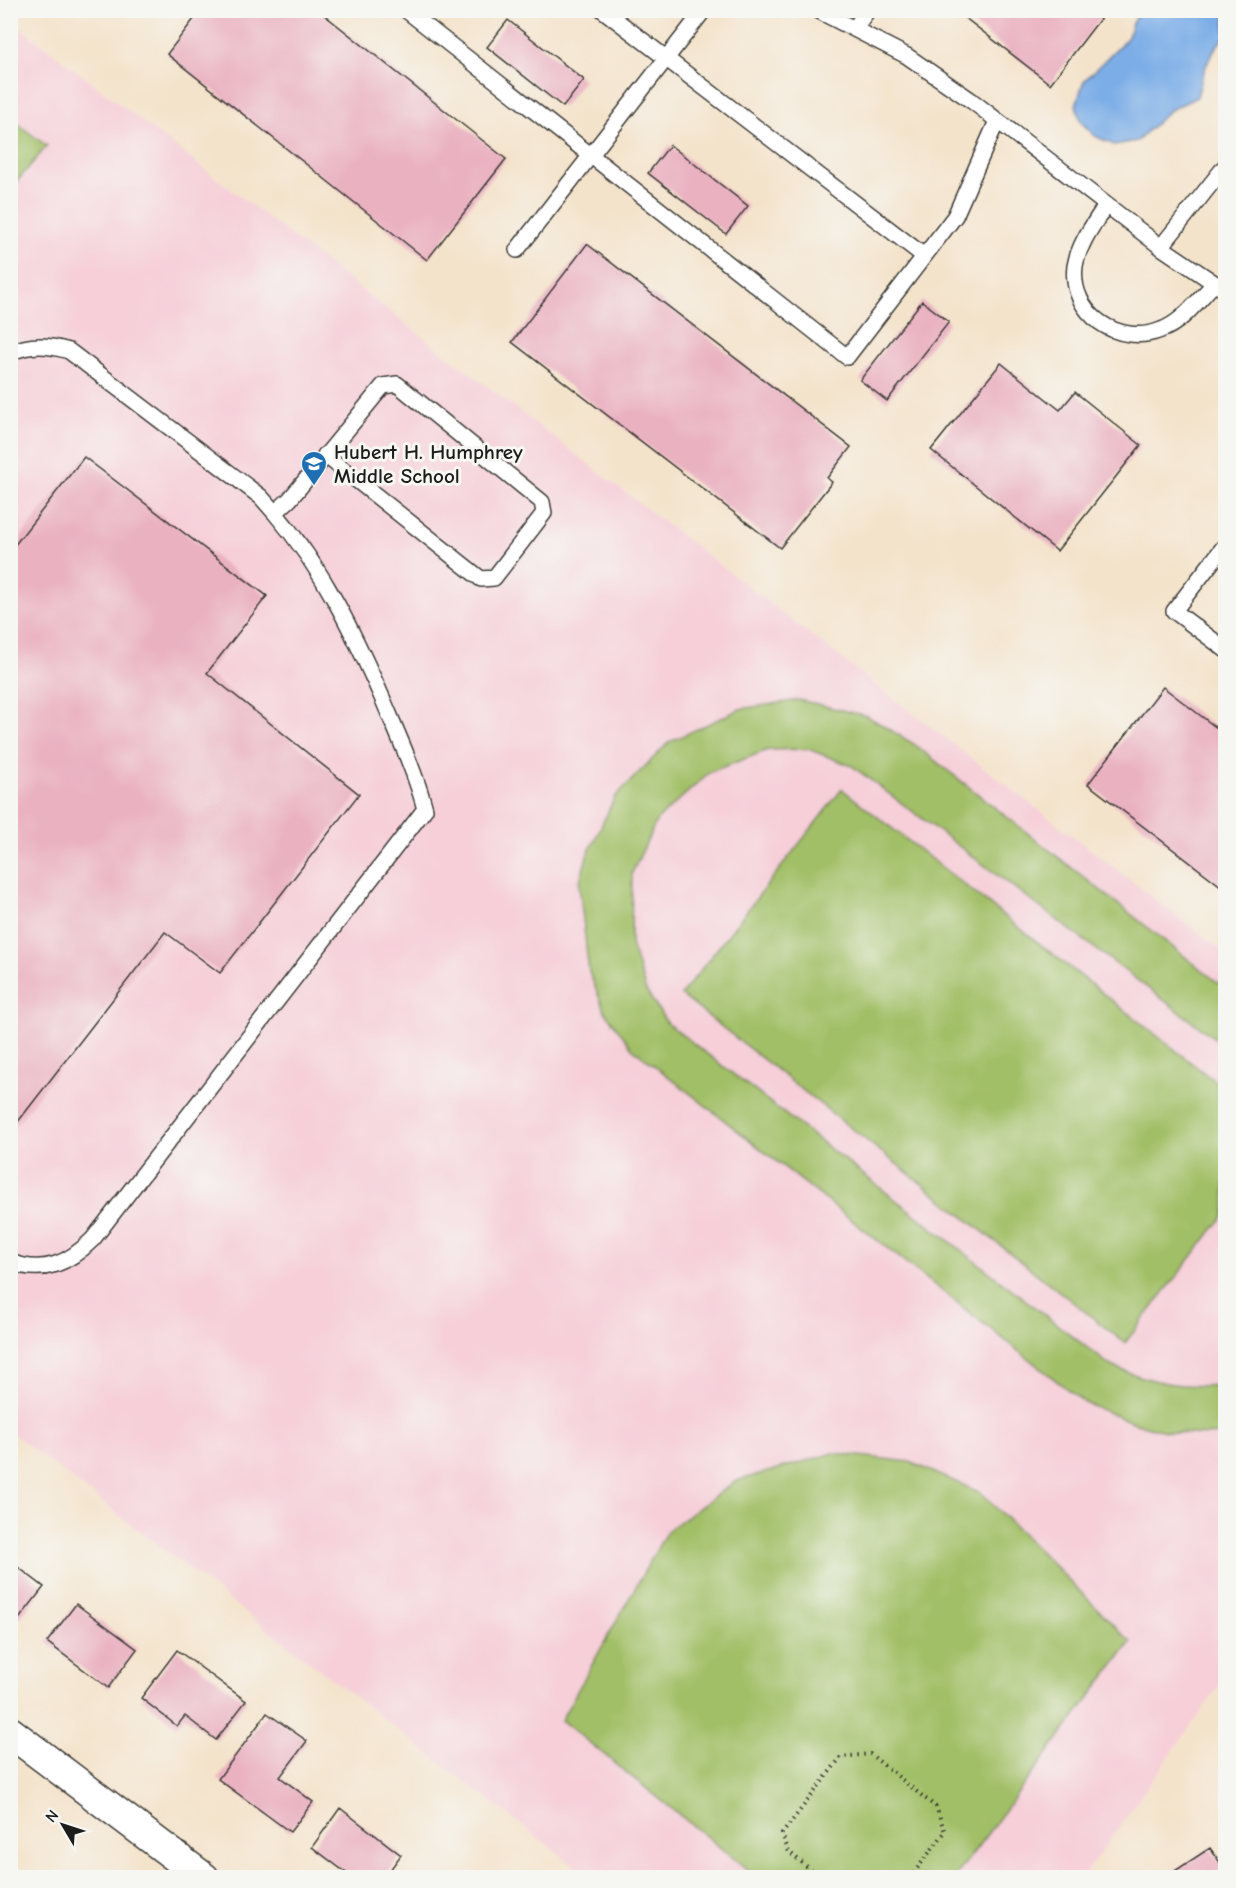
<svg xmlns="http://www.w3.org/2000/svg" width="1236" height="1888" viewBox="0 0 1236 1888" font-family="'Comic Neue',sans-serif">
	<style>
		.built { fill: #f6cfd9 }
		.green { fill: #a1bf66; stroke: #5e6e41; stroke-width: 1.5 }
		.water { fill: #7bade7; stroke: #4c6482; stroke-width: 1.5 }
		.building { fill: #eab1c1 }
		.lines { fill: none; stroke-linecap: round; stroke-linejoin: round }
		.lane-casing { stroke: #3c3a36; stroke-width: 18 }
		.street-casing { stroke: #3c3a36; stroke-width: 33 }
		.path { stroke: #3c3a36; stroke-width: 4; stroke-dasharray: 1.5 4.5; stroke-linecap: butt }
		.lane { stroke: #fff; stroke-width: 15 }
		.street { stroke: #fff; stroke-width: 30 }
		.labels { text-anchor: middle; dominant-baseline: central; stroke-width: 6; stroke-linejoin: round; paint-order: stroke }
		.poi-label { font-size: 21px; font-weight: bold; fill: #1c1c1c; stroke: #f6f6f2; text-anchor: start }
	</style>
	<rect width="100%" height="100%" fill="#f6f6f2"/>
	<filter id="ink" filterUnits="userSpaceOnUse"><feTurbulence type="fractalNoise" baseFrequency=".0167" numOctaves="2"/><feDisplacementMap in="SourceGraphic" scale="12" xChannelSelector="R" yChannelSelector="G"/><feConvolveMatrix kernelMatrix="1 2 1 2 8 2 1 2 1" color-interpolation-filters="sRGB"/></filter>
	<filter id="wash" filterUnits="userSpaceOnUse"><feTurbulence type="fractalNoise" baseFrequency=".008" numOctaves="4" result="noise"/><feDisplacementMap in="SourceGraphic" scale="24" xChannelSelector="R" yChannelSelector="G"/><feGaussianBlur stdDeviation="1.35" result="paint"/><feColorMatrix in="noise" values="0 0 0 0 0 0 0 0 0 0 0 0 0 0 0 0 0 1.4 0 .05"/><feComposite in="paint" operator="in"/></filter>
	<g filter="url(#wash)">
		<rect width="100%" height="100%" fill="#f4e3cb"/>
		<path class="built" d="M10,20L1225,953V1678L1083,1877H589L11,1432Z"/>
		<path class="green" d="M11,119L47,146L11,188Z
			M799,700L867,716L914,744L1225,988V1046L852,766L808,749L768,750L710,772L657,820L632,873L631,944L646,991L667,1023L1111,1366C1155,1383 1178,1388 1225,1385V1434C1169,1438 1137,1425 1085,1403L632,1048L605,1012L589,972L579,884L587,856L615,797L669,742L740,709Z
			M842,789L1225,1089V1214L1125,1343L681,995Z
			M834,1453L910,1462L981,1493L1131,1642L955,1877H757L561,1720L667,1531L736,1481Z"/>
		<path class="water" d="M1140,11H1225V37C1208,52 1202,76 1197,97L1170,110L1137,141L1114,145L1095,136L1081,122L1076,105L1084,81L1128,37L1132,23Z"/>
		<g id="blocks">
			<path class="building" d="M201,10H318L506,159L427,260L167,54Z
				M955,10H1107L1050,84Z
				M508,20L584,80L563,107L487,47Z
				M670,145L748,206L726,234L648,173Z
				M587,244L851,447L827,478L832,482L780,548L512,342Z
				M922,301L949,322L887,401L860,380Z
				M1001,363L1060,410L1075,392L1141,445L1057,551L931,450Z
				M84,457L267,596L207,673L359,794L220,973L165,932L10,1132V551Z
				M1163,687L1226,735V890L1088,784Z
				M10,1561L44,1587L19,1619L10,1613Z
				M76,1604L137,1649L108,1688L47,1642Z
				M177,1650L246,1701L216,1740L185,1716L177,1726L141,1698Z
				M267,1713L307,1741L280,1777L313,1802L290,1832L218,1779Z
				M340,1808L401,1855L384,1878H353L312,1847Z
				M1210,1848L1226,1871V1878H1164Z"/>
		</g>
	</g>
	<g filter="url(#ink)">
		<use href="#blocks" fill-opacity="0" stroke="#3c3a36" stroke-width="1.5"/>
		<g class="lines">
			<defs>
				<path id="lane" d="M406,10L847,357L955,216L997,121
					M603,10L924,256
					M817,10L907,56L972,101L1161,247L1226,291
					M854,29L868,10
					M1106,205C1094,224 1079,243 1075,266C1069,314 1119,347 1161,330C1182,323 1198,300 1213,285
					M1161,247L1226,165
					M517,250L704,10
					M10,353C30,343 49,345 69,351L261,497L275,513L290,499L383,386L397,384L542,502L544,513L494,578L481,579L325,455
					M1226,544L1174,611L1226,650
					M10,1262C44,1275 69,1263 93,1239L425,809C415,772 399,737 384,702C354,634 324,570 275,513"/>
				<path id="street" d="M10,1732L204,1878"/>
			</defs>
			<use href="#lane" class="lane-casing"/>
			<use href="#street" class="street-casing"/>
			<path class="path" d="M821,1878L789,1852L782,1834L841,1757L870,1754L936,1807L945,1832L910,1878"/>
			<use href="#lane" class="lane"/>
			<use href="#street" class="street"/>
		</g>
	</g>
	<defs>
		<symbol id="school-pin" viewBox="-11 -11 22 30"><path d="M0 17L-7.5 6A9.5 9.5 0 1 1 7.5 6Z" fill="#1f6fb2" stroke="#f6f6f2"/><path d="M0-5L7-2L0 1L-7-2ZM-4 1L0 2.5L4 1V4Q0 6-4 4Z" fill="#fff"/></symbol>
	</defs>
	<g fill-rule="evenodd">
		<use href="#school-pin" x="299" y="449" width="30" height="40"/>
	</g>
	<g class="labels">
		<g class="poi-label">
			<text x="334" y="452">Hubert H. Humphrey<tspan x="334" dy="24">Middle School</tspan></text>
		</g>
	</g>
	<rect width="1236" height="1888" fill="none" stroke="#f6f6f2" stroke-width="36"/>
	<g transform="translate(63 1825) rotate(309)" stroke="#f6f6f2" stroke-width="4.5" paint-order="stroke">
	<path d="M0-4.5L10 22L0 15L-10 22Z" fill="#1c1c1c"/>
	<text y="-9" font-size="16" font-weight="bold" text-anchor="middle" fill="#1c1c1c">N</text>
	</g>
</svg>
